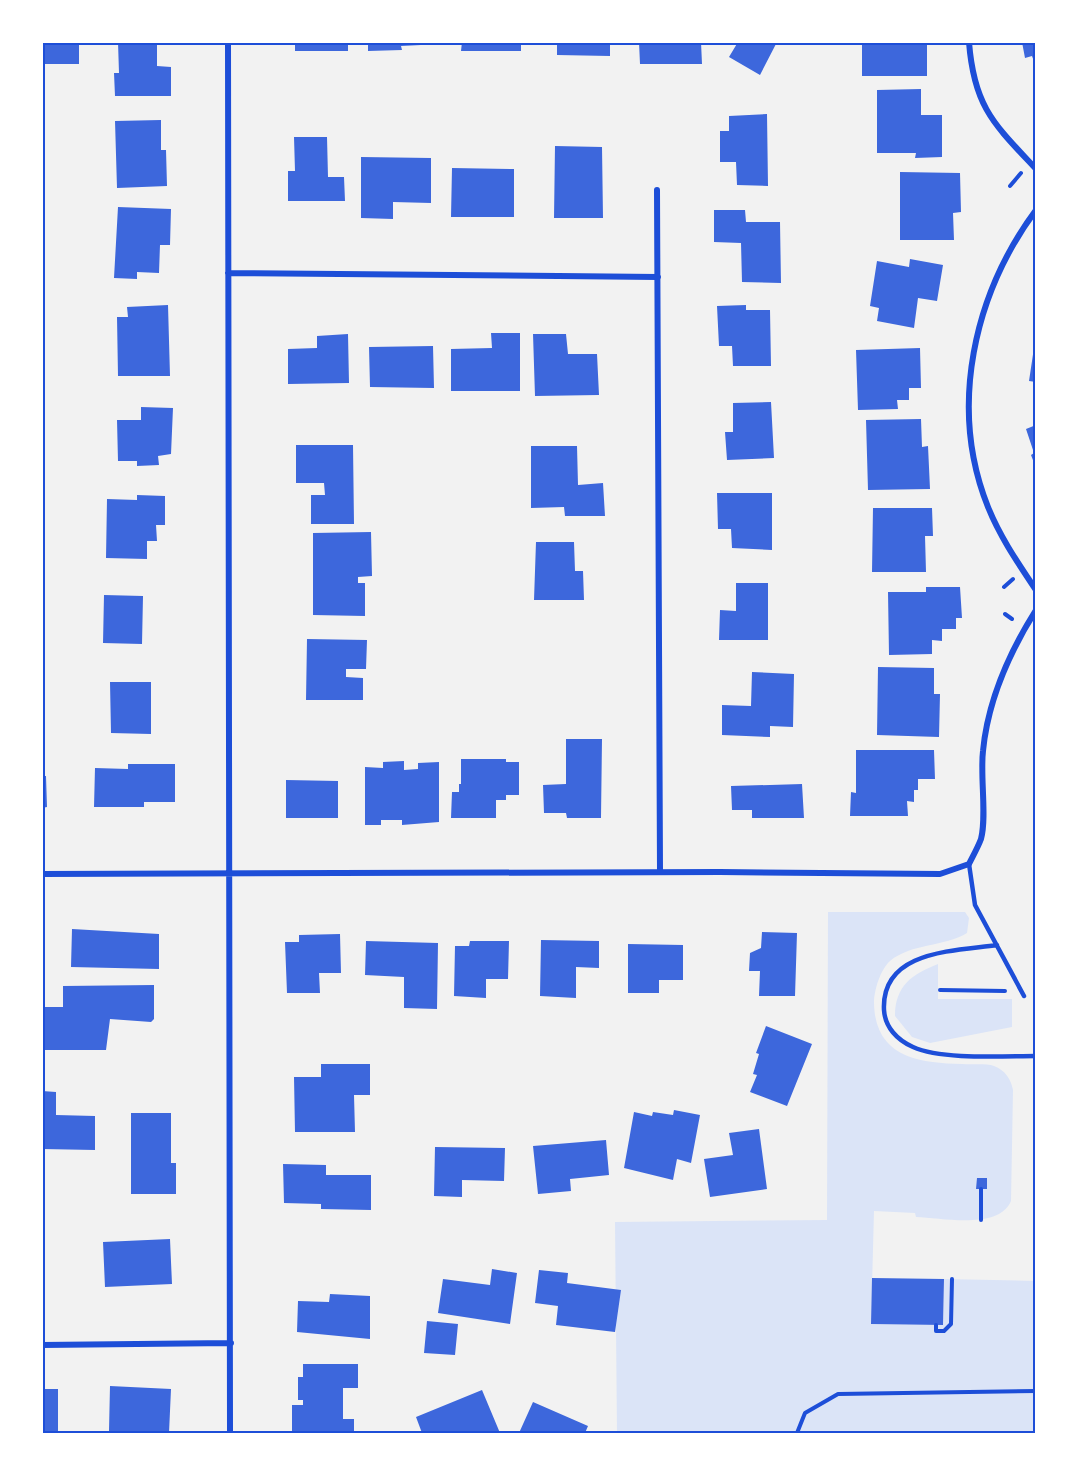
<svg xmlns="http://www.w3.org/2000/svg" width="1078" height="1475" viewBox="0 0 1078 1475" font-family="Bitter,serif">
	<style>
		.green { fill: #dbe4f7 }
		.building { fill: #3d67dc }
		.lines { fill: none; stroke-linecap: round; stroke-linejoin: round }
		.path { stroke: #1d4ed8; stroke-width: 4 }
		.service { stroke: #1d4ed8; stroke-width: 4.5 }
		.minor { stroke: #1d4ed8; stroke-width: 6 }
		.neatline { fill: none; stroke: #1d4ed8; stroke-width: 2 }
	</style>
	<rect width="100%" height="100%" fill="#f2f2f2"/>
	<path class="green" d="M828,912H965L969,918L967,933C944,947 912,943 890,961C880,970 874,991 874,1003C875,1057 918,1063 962,1064C972,1065 986,1063 994,1066C1005,1070 1011,1079 1013,1090L1011,1201C999,1230 943,1218 916,1217L915,1213L874,1211L871,1324L943,1325L944,1279L1036,1281V1433H617L615,1222L827,1220Z
		M938,964V999H1012V1027L930,1043L912,1037L895,1016C895,986 912,974 938,964Z"/>
	<path class="building" d="M42,42H79V64H42Z
		M118,42H157V66L171,67V96H115L114,73H119Z
		M295,42H348V51H295Z
		M368,42H441V44L401,46L402,50L368,51Z
		M462,42H521V51H461Z
		M557,42H610V56L557,55Z
		M639,42H701L702,64H640Z
		M738,42H777L760,75L729,57Z
		M862,42H927V76H862Z
		M1022,42H1036V67L1032,56L1025,58Z
		M921,89V115H942V157L915,158L916,153H877V90Z
		M767,114L768,186L737,185L736,162H720V131H729V116Z
		M161,120V150H166L167,186L117,188L115,121Z
		M294,137H327L328,177H344L345,201H288V171H295Z
		M555,146L602,147L603,218H554Z
		M361,157L431,158V203L393,202V219L361,218Z
		M452,168L514,169V217H451Z
		M900,172L960,173L961,212L953,213L954,240H900Z
		M118,207L171,209L170,245H160L159,273L137,272V279L114,278Z
		M714,210H745L746,222H780L781,283L742,282L741,243L714,242Z
		M910,259L943,265L937,301L918,298L914,328L877,321L879,308L870,306L877,261L909,267Z
		M168,305L170,376H118L117,317H128L127,307Z
		M746,305V310H770L771,366H733L732,346H719L717,306Z
		M491,333H520V391H451V349L492,348Z
		M348,334L349,383L288,384V349L317,348V336Z
		M533,334H566L568,354H597L599,395L535,396Z
		M1035,341H1036V382L1029,381Z
		M433,346L434,388L370,387L369,347Z
		M920,348L921,388H909V400H897L898,409L858,410L856,350Z
		M771,402L774,458L727,460L725,432H733V403Z
		M141,407L173,408L171,454L158,456L159,465L137,466V461H118L117,420H141Z
		M921,419L922,447L928,446L930,489L868,490L866,420Z
		M1036,425V468L1031,455L1034,453L1026,429Z
		M296,445H353L354,524H311V495H325L324,483H296Z
		M531,446H577L578,485L603,483L605,516H565L564,507L531,508Z
		M717,493H772V550L732,548L731,529H718Z
		M137,495L165,496V525H156L157,541H147V559L106,558L107,499L137,500Z
		M873,508H932L933,536H925L926,572H872Z
		M371,532L372,576L358,577V583H365V616L313,615V533Z
		M536,542H574L575,571H583L584,600H534Z
		M736,583H768V640H719L720,610L736,611Z
		M926,587H960L962,618H956V629H942V641L932,640V654L889,655L888,592H926Z
		M104,595L143,596L142,644L103,643Z
		M307,639L367,640L366,669H346V677L363,678V700H306Z
		M878,667L934,668V694H940L939,737L877,735Z
		M752,672L794,674L793,727L770,726V737L722,735V705L751,706Z
		M110,682H151V734L111,733Z
		M566,739H602L601,818H567L566,813H544L543,785L566,784Z
		M856,750H934L935,779H918V790H914V802L907,801L908,816H850L851,792L856,793Z
		M461,759H506V762H519V795H506V800H496V818H451L452,792H459V784H461Z
		M404,761V770L418,769V763L439,762V822L402,825V820H381V825H365V767L383,768V762Z
		M128,764H175V802H144V807H94L95,768L128,769Z
		M42,776H46L47,807L42,808Z
		M286,780L338,781V818H286Z
		M802,784L804,818H752V810H732L731,786Z
		M72,929L159,934V969L71,967Z
		M762,932L797,933L795,996H759L760,971H749L750,953L761,948Z
		M340,934L341,973H319L320,993H287L285,942H299V935Z
		M541,940L599,941V968L576,967V998L540,996Z
		M366,941L438,943L437,1009L404,1008V977L365,975Z
		M470,941H509L508,979H486V998L454,996L455,946H469Z
		M628,944L683,945V980H659V993H628Z
		M154,985V1019L151,1022L110,1019L106,1050H45L42,1007H63V986Z
		M766,1026L812,1044L787,1106L750,1092L757,1075L753,1074L759,1054L756,1053Z
		M321,1064H370V1095H354L355,1132H295L294,1077H321Z
		M42,1091L56,1092V1115L95,1116V1150L42,1149Z
		M674,1110L700,1115L691,1163L677,1159L673,1180L624,1168L634,1112L652,1116L653,1112L673,1115Z
		M131,1113H171V1163H176V1194H131Z
		M759,1129L767,1189L710,1197L704,1159L733,1155L729,1133Z
		M606,1140L609,1175L570,1179L571,1191L538,1194L533,1146Z
		M435,1147L505,1148L504,1181L462,1180V1197L434,1196Z
		M283,1164L326,1165V1175H371V1210L321,1209V1204L284,1203Z
		M977,1178H987V1189H976Z
		M170,1239L172,1284L105,1287L103,1242Z
		M492,1269L517,1273L510,1324L438,1313L443,1279L490,1285Z
		M539,1270L568,1273L567,1283L621,1290L615,1332L556,1325L558,1306L535,1303Z
		M872,1278L944,1279L943,1325L871,1324Z
		M330,1294L370,1296V1339L297,1332L298,1301L329,1302Z
		M427,1321L458,1324L455,1355L424,1353Z
		M303,1364H358V1388H343V1419H354V1433H292V1405H303V1400H298V1377H303Z
		M110,1386L171,1389L169,1433L109,1431Z
		M42,1389H58V1433H42Z
		M482,1390L500,1433H422L416,1417Z
		M533,1402L588,1426L585,1433H519Z"/>
	<g class="lines">
		<path class="path" d="M1010,186L1021,173
			M1004,587L1013,579
			M1005,614L1012,619
			M940,990L1005,991
			M981,1220V1189
			M936,1325V1331H944L951,1324L952,1279
			M797,1433L805,1413L838,1394L1036,1391"/>
		<path class="service" d="M969,864L975,905L1024,996
			M997,945C955,951 881,950 884,1010C885,1027 897,1040 913,1047C942,1060 1003,1056 1036,1056"/>
		<path class="minor" d="M228,42L230,1433
			M969,42C974,107 994,124 1036,169
			M657,190L660,872
			M1036,210C974,294 948,407 988,507C1000,537 1018,563 1036,590
			M228,273L658,277
			M42,874L720,872L940,874L969,864C973,856 978,847 981,839C987,817 980,776 983,751C988,699 1009,653 1036,610
			M42,1345L231,1343"/>
	</g>
	<rect width="1078" height="1475" fill="none" stroke="#ffffff" stroke-width="87"/>
	<rect x="44" y="44" width="990" height="1388" class="neatline"/>
</svg>
